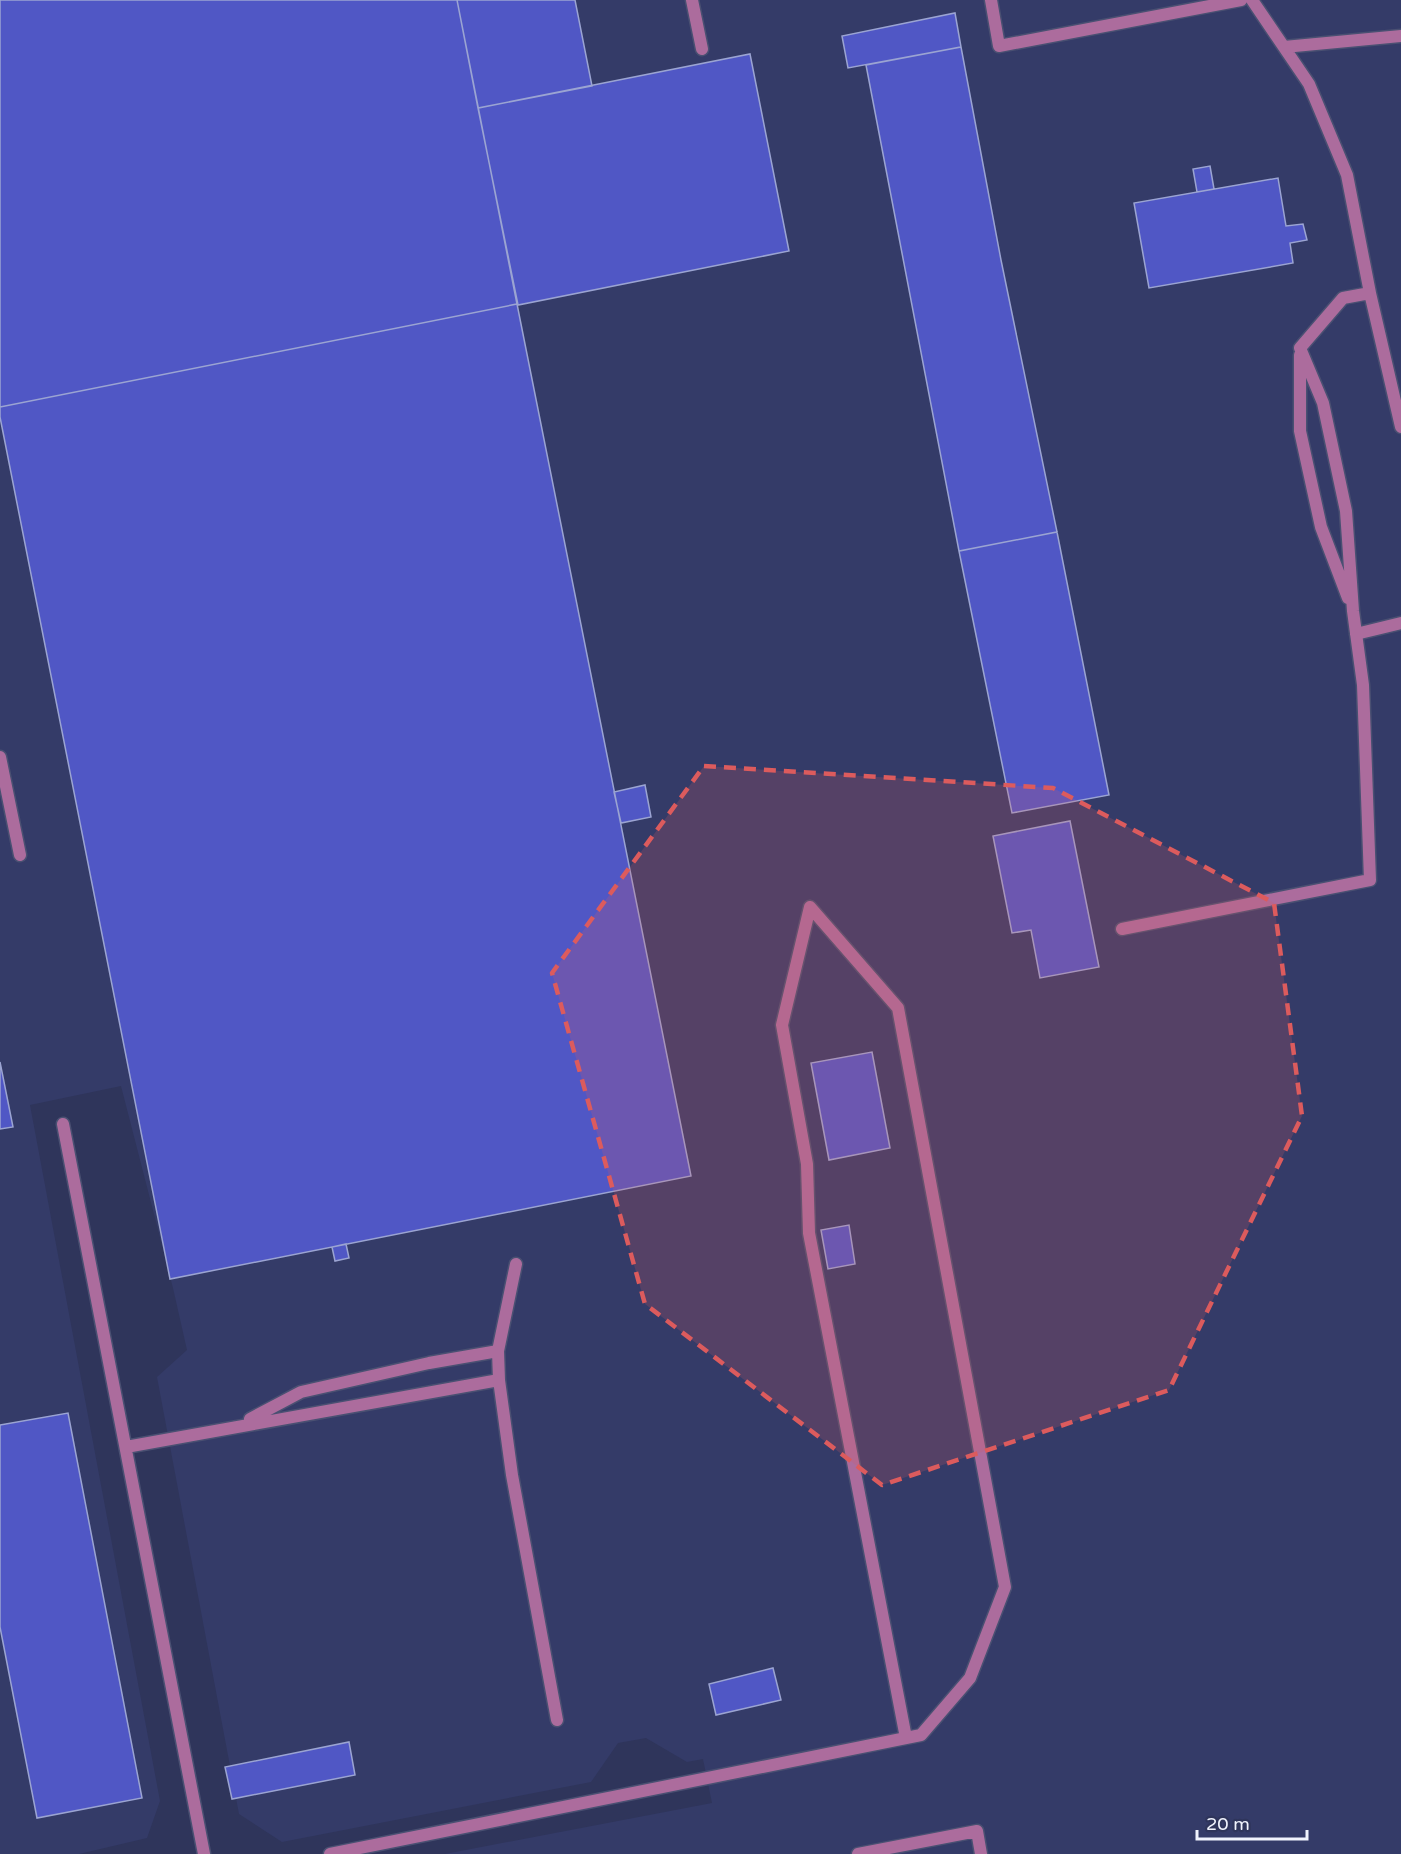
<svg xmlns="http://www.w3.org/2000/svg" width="1401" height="1854" viewBox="0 0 1401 1854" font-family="'Varela Round',sans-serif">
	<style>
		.built { fill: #343b68 }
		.building { fill: #5057c5; stroke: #9ba4d2; stroke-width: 1.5 }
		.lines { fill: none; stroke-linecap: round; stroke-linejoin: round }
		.lane-casing { stroke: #4a5072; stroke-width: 15 }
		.lane { stroke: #ac6c9d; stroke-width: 12 }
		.marked { fill: #dc5b5d; fill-opacity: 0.2; stroke: #dc5b5d; stroke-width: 4.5; stroke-dasharray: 12 8; stroke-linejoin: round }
	</style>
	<rect width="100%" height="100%" fill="#2f355b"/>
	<path class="built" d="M0,0H1401V1854H445L712,1803L703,1759L687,1762L646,1738L618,1743L591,1782L282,1842L239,1814L157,1377L187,1350L173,1288L121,1086L30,1105L160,1801L147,1838L79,1854H0Z"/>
	<path class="building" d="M0,0H457L517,304L0,407Z
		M457,0H575L592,86L478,108Z
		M955,13L961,47L848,68L842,36Z
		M961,47L1001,260L1057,532L959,551L866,65Z
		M750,54L789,251L518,305L478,108Z
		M1210,166L1214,189L1197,192L1193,169Z
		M1278,178L1286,226L1303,224L1307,240L1290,243L1293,263L1149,288L1134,203Z
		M517,304L691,1176L170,1279L0,417V407Z
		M1057,532L1109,795L1012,813L959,551Z
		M645,785L651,817L621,823L614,792Z
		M1070,821L1099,967L1040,978L1031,930L1012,933L993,836Z
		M872,1052L890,1148L829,1160L811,1063Z
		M0,1062L13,1127L0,1129Z
		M849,1225L855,1264L828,1269L821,1230Z
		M346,1244L349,1258L335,1261L332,1247Z
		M68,1413L142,1798L37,1818L0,1627V1425Z
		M773,1668L781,1700L716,1715L709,1684Z
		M349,1742L355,1775L232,1799L225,1767Z"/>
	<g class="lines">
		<defs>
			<path id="lane" d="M692,0L702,49
				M991,0L999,46L1241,0
				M1284,47L1401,36
				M1370,293L1401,427
				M1300,355V431L1321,527L1348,598
				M1356,634L1401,623
				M0,757L20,855
				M810,907L782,1025L807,1164L809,1233L906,1738
				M1122,929L1370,880L1363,685L1353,611L1346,511L1323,403L1300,348L1343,298L1370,293L1347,175L1309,84L1252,0
				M63,1124L204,1854
				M499,1380L498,1351L516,1264
				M250,1419L301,1392L429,1363L498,1351
				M126,1447L499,1380L512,1475L557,1720
				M330,1854L921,1735L970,1678L1005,1587L898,1008L810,907
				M858,1854L977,1831L981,1854"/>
		</defs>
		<use href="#lane" class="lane-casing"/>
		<use href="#lane" class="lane"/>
	</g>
	<path class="marked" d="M704,766L1053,788L1274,903L1302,1116L1169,1390L882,1485L645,1304L552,973Z"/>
	<path d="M1197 1830v9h110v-9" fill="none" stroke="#f0f3fd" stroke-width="3"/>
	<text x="1206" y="1830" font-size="18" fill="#f0f3fd" stroke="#2f355b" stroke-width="4.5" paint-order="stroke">20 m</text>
</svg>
